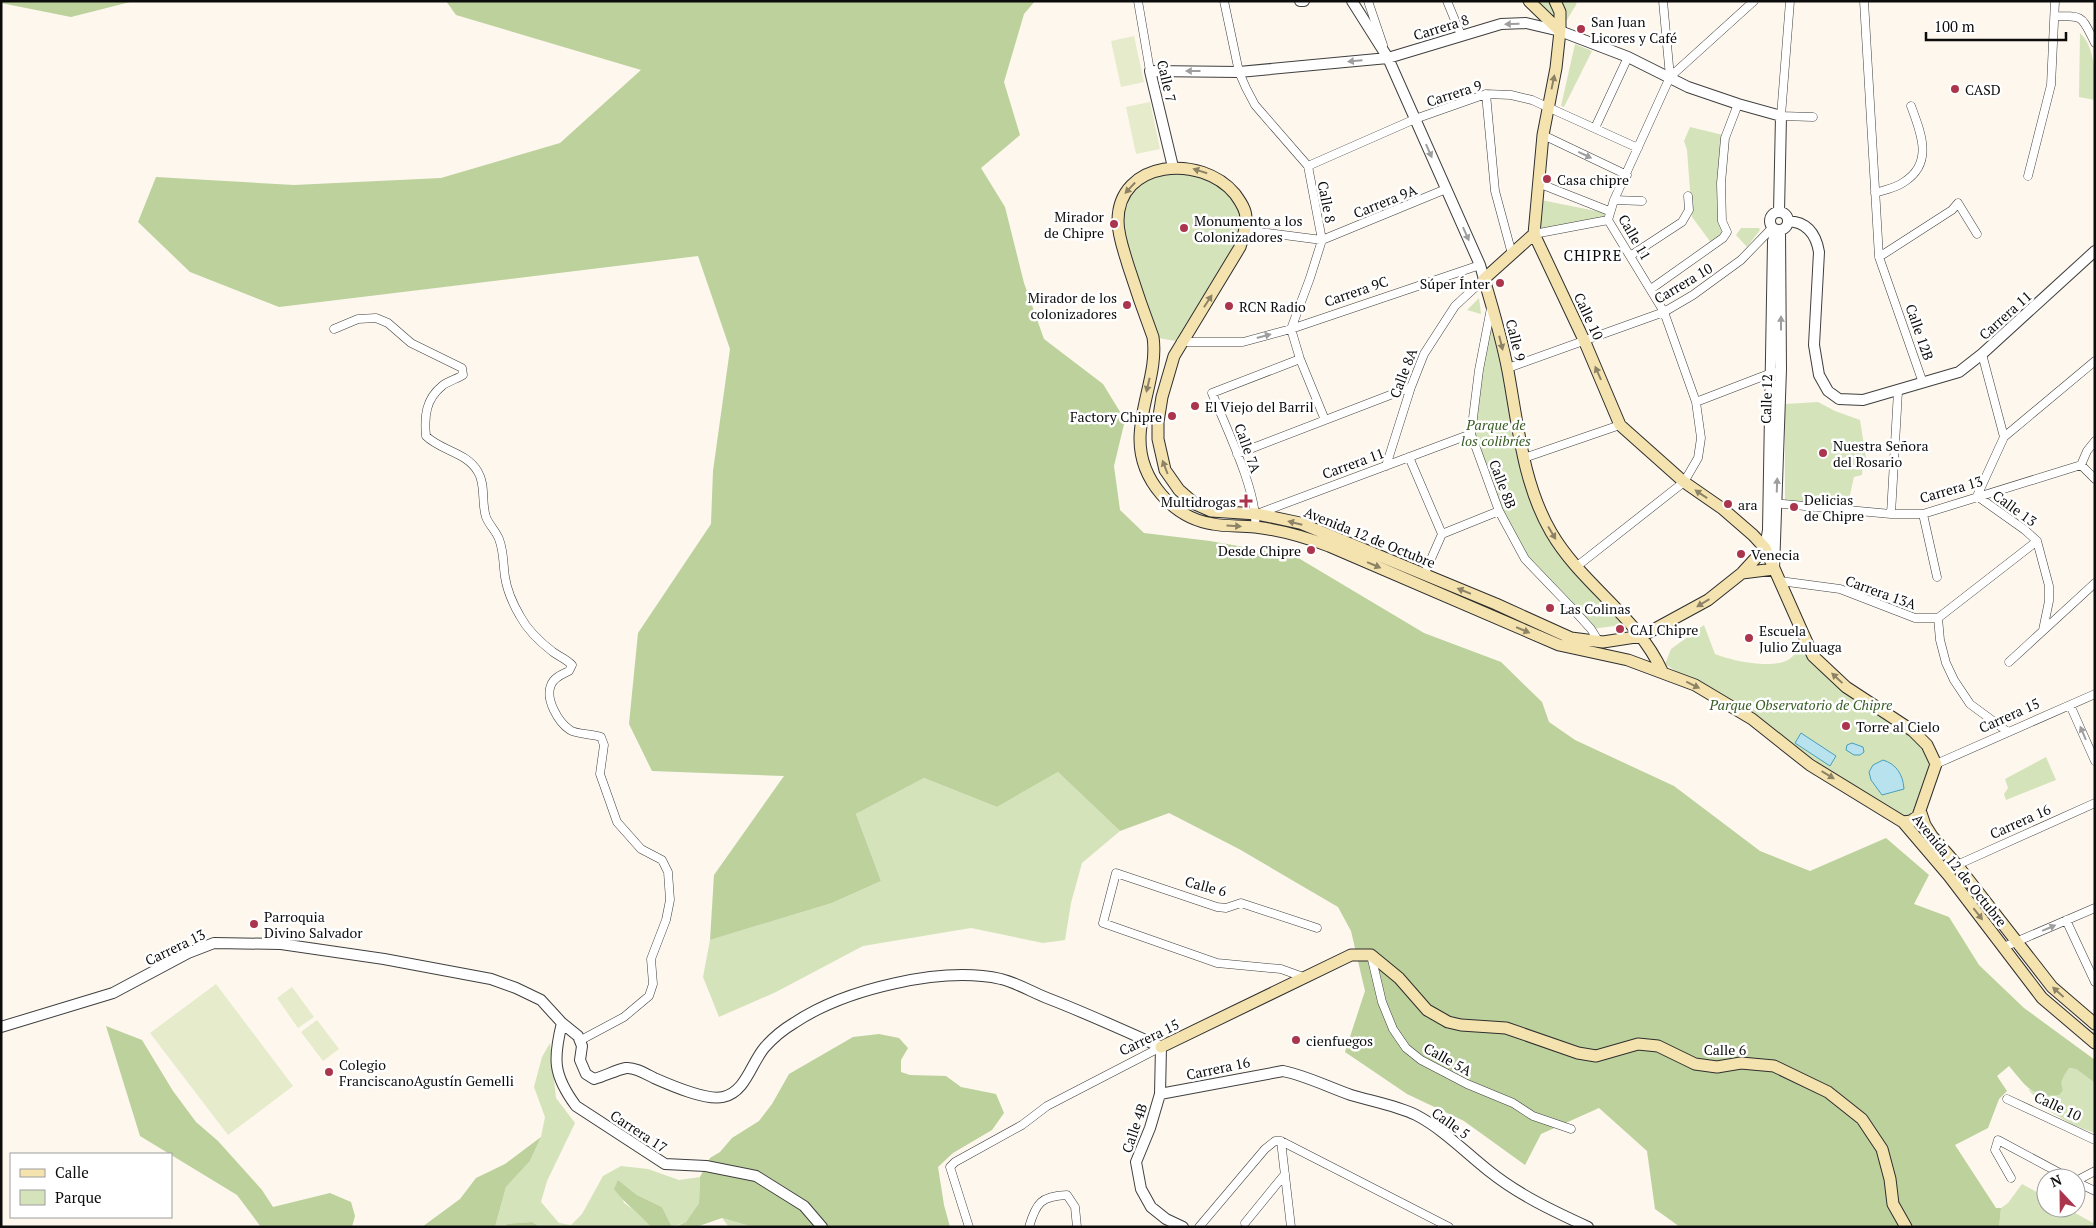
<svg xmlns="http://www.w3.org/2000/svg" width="2096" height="1228" viewBox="0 0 2096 1228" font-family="'PT Serif',serif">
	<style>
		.green { fill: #d5e3bb }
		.forest { fill: #bcd19c }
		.pitch { fill: #e5ebcb }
		.water { fill: #b7e2ee; stroke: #479fbc }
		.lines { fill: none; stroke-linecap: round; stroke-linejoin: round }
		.minor-casing { stroke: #3f3f3f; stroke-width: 9 }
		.tertiary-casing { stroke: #3f3f3f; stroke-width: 12 }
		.secondary-casing { stroke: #2e2e2e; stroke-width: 13 }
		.minor { stroke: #fff; stroke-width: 8 }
		.tertiary { stroke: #fff; stroke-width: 10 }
		.secondary { stroke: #f5e3af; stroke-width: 11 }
		.oneway { fill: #9e9e9e }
		.oneway2 { fill: #8c8266 }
		.poi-dot { fill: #aa354c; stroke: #fff; stroke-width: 2 }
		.labels { text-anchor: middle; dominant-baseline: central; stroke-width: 5; stroke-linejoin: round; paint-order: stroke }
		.poi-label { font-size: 14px; fill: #0c0c0c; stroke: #fff; text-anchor: start }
		.street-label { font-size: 14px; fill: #0c0c0c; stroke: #fff }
		.park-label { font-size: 14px; font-style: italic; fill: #385b24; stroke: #fff }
		.neighbourhood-label { font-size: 15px; letter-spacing: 1px; fill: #0c0c0c; stroke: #fff }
	</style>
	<rect width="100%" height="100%" fill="#fdf7ed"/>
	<path class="green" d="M1538,1H1548L1559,16L1556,1H1577L1576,5L1560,31Z
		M2080,33C2096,48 2095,77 2095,100L2079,97Z
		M1575,44L1592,51L1564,107L1561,106Z
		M1690,127L1723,135L1725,232L1712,244L1692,217L1687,150L1684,141Z
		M1189,168L1237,197L1245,230L1181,342L1153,337L1119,232L1127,191L1136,182Z
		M1536,199L1611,214L1607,221L1534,234Z
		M1741,228H1759L1760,230L1747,247L1736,235Z
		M1479,298L1481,314L1467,310Z
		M1492,305L1524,458L1551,532L1630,624L1591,629L1540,576L1499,511L1471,434Z
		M1818,402L1835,411L1860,420L1866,458L1863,462L1862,475L1854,477L1847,508L1785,503V404Z
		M1704,625L1715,654C1732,661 1778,671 1792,657C1797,652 1800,642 1803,636L1866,710L1876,707L1913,731L1936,764L1920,810L1903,822L1665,664L1671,649Z
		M2046,757L2056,780L2006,800L2004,794L2008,788L2005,779Z
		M1058,772L1120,831L1082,863L1071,903L1065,940L1043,943L971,928L863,946L776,992L719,1017L703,977L710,940L832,903L881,881L856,814L924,778L997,807Z
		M550,1043L556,1098L575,1123L547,1181L541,1202L559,1223L571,1225L582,1214L603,1176L621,1166L648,1169L679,1180L700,1177L699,1203L686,1222L672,1227L662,1207L637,1195L618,1180L624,1203L642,1216L651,1227H540L532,1222L506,1224L508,1227H495L506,1187L530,1161L541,1137L545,1117L534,1087L542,1057Z
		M2069,1068L2076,1069L2095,1083V1133L2073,1125L2044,1108L2028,1089L2047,1096L2061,1085L2062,1078Z
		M2022,1184L2046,1197V1208H2066L2095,1224V1227H1999L2001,1208L2008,1203Z
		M722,1218L753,1227H729Z"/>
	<path class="forest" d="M1,1H134L71,17L1,3Z
		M446,1H1035L1024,14L1004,82L1020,135L981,168L1005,207L1024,283L1044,339L1103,384L1125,420L1114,466L1120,510L1144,533L1210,541L1295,556L1424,633L1501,662L1542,702L1549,722L1575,740L1674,786L1760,851L1810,871L1886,838L1929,875L1914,904L1949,917L1979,965L2024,1008L2095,1060V1083L2076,1069L2069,1068C2064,1076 2059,1081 2063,1090L2059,1095C2033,1099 2025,1085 2009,1066L1997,1076L2007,1091L1999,1099L1988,1128L1955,1145L1996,1208H2001L1999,1227H1680L1655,1209L1647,1151L1599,1108L1541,1134L1525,1165L1464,1121L1407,1094L1345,1052L1365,991L1351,931L1338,907L1239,849L1169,813L1120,831L1058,772L997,807L924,778L856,814L881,881L832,903L710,940L714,875L784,776L652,771L629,724L638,633L711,524L713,471L730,349L698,256L279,307L190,272L138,222L156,177L294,185L441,178L560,143L641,70L456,15Z
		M106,1026L142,1040L173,1091L196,1122L218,1141L262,1190L273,1207L330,1193L351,1202L355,1216L352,1227H261L237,1195L140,1136Z
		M879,1034L899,1038L908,1048L901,1060V1072L910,1075L946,1076L961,1087L996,1094L1004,1113L992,1130L953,1153L938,1167L944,1205L950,1227H753L722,1218L696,1227H675L686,1222L699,1203L700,1177L710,1158L720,1152L732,1138L759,1121L772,1104L789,1074L853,1037Z
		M541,1137L530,1161L506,1187L495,1227H422L460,1199L476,1178L505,1164Z
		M618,1180L637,1195L662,1207L672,1227H651C639,1213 625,1204 614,1189Z
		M532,1222L540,1227H508L506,1224Z"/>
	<path class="pitch" d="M1134,36L1144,82L1121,87L1111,41Z
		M1150,102L1160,149L1136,154L1126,107Z
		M216,984L293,1086L228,1135L150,1033Z
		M292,987L314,1017L298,1028L277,998Z
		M317,1020L339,1049L323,1061L301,1032Z"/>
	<path class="water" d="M1801,733L1836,756L1830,766L1795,743Z
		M1852,743L1863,747L1864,752L1860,755H1854L1846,750L1847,745Z
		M1883,760C1896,764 1903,774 1904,789L1882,795L1871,780L1869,772L1873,765Z"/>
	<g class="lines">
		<defs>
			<path id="minor" d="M1138,1L1150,71
				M1224,1L1239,72L1246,88L1255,105L1308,166L1322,240L1310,278L1291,329L1300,359L1325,420
				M1368,1L1383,45
				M1447,1L1461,35
				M1790,1L1781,116L1813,117
				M1864,1L1879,257L1923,383
				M2055,16C2085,16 2081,16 2095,43
				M1670,77L1754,1
				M1486,94L1495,191L1512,254
				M1595,128L1628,57
				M1543,135L1627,175
				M1308,166L1415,119L1486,94L1511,95L1532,100L1638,148
				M2028,176L2051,85L2055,1
				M1538,183L1609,211
				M1875,193C1884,190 1896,188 1904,182C1934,163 1921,133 1911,106
				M1614,200L1642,201
				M1245,230L1322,240L1446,189
				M1534,234L1608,220
				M1630,256L1682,222L1689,210L1688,196
				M1879,257L1952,210L1958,203L1977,234
				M1651,289L1723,238L1727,232L1722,221L1721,183L1725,138L1738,104
				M1491,308L1479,370L1471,434L1499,511L1525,559L1571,607L1591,629L1599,642
				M334,329L358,319L376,318L388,323L411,343L462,368L463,375C457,379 448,381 442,386C426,399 424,416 426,436C441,451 467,452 478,472C486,485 481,502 486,517C489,525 496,531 499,539C504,552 503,564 505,577C507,590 513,604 520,616C528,631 540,642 553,652C560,657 566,659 572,665L569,671C563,674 554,677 551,685C545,699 558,722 570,730C575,734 593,734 601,737L604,745L600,774L617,822L641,849L662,860L668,872L670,900L666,920L651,959L653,984L649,996L624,1017L581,1040
				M1181,342H1243L1291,329L1480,265
				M1982,354L2004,437L1977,496L2025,530L2037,541L2049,586V601L2043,630
				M1508,368L1664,312L1693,295L1741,260L1772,228
				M1696,402L1774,372
				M2004,437L2095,361
				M1237,454L1411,387
				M1409,457L1442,534
				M1524,458L1620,425
				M2081,465L2095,479
				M1386,466L1411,387L1424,354L1455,306L1484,279
				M1772,503L1891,514H1923L2081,465L2087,451L2095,441
				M1257,514L1471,434
				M1891,514L1898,391
				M1923,514L1937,577
				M1255,527C1259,495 1225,425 1212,393L1300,359
				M1576,567L1684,482L1698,458L1701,438L1696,402L1664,312L1608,220L1614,200L1670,77L1663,1
				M1424,575L1442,534L1499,511
				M1780,581L1840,589L1915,618H1938L2037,541
				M1938,618L1940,640L1946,663L1954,680L1970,704L2008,732
				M2009,662L2095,583
				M2070,705L2095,761
				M1936,764L2095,694
				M1957,865L2095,803
				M2066,920L2095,982
				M2004,947L2095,908
				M1371,955L1382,1002L1393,1029L1406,1048L1421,1060L1467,1084L1513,1103L1533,1116L1571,1129
				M1306,978L1281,969L1217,963L1103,923L1116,873L1217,907L1226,908L1241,903L1317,928
				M2007,1099L2095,1140
				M1281,1141L1291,1227
				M2011,1178L1995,1150L1998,1140L2069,1178
				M2076,1181L2095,1171
				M2076,1182L2095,1191
				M1245,1223L1285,1174
				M969,1227L950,1167L955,1162L1022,1125L1047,1106L1161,1047
				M1029,1227C1036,1203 1041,1196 1067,1195L1075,1207L1077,1227
				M1199,1227L1265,1149L1275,1141H1281L1449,1227"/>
			<path id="tertiary" d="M1300,1H1304
				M1352,1L1388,58L1480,265L1484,279
				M1173,167L1150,71L1239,72L1388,58L1501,24L1526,23L1560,31L1628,57L1688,87L1738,104L1781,116L1779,212
				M1770 221a9 9 0 1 1 18 0a9 9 0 1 1-18 0Z
				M1788,221C1807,222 1816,234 1819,252L1814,345L1819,375L1828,391L1839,399L1863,400L1959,372L1982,354L2095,251
				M1765,548L1768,530L1773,241L1776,230
				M1774,569L1781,369L1780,230
				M562,1023C553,1059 553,1075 576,1106L665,1164L706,1166L756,1176L804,1206L822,1227
				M1,1027L113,993L188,953L214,943L281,944L384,959L491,979L516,988L541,1000L562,1023L578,1036L582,1046L580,1060L586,1074L594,1079C605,1076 616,1070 626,1068C635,1067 646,1074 654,1078C670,1085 706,1101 723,1097C746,1092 751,1063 765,1047C773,1038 784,1029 794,1023C845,989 942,966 1001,979C1017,983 1032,992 1047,998C1086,1013 1123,1030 1161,1047L1160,1094L1150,1128L1136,1162L1141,1189L1151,1207L1166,1219L1183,1227
				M1160,1094L1283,1071C1307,1076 1328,1087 1351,1095C1371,1101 1398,1106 1416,1115C1443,1129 1465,1152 1489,1171C1519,1195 1553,1211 1588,1227"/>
			<path id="secondary" d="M1529,1L1560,31
				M1555,1L1560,12V31L1556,68L1543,135L1534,234L1584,340L1620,425L1684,482L1723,509L1753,535L1765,548L1813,656L1846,687L1913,731L1927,745L1936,764L1918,816L1911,821L1903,822
				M1534,234L1484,279C1493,309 1502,340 1508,371C1518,425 1523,484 1551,532C1581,584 1637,616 1662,671
				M1765,548L1742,573L1708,600L1642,636L1603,642L1571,638L1496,604L1300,523L1257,514L1211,511L1195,504L1179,490L1165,470L1158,439V422L1162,397L1174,356L1240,247C1243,238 1246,228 1246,218C1246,209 1240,201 1235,194C1201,153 1118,160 1118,221C1118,236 1124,251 1128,265C1136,290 1144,313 1153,337C1158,371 1140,404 1140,439C1140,480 1173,518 1213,524C1227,527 1241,525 1255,527C1281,530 1305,537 1329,546L1559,645L1628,660L1695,685L1752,719L1810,765L1903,822L1949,876L2042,998L2095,1043
				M1742,573L1774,569
				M1920,810L1925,825L1932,836L1957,865L2052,987L2095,1024
				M1161,1047L1351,955H1371L1399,978L1427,1010L1448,1022L1461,1025L1506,1028L1578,1053L1596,1056L1638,1044L1658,1046L1695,1064L1717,1067L1741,1063L1774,1066L1828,1092L1862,1119L1882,1149L1890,1179L1893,1204L1906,1227"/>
		</defs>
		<use href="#minor" class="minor-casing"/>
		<use href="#tertiary" class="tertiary-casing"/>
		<use href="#secondary" class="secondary-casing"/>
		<use href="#minor" class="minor"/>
		<use href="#tertiary" class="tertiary"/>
		<use href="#secondary" class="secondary"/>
	</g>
	<defs><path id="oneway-solid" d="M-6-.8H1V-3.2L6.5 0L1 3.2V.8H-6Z" transform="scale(1.25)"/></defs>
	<g class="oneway">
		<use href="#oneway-solid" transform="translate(1512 24) rotate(179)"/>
		<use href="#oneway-solid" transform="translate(1355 61) rotate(175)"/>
		<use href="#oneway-solid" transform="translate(1193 71) rotate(-180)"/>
		<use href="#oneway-solid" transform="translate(1429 151) rotate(66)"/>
		<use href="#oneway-solid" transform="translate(1585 155) rotate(25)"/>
		<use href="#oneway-solid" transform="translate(1466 234) rotate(66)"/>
		<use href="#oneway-solid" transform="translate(1781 323) rotate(-90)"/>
		<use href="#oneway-solid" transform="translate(1264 336) rotate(-15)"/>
		<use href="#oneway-solid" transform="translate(1777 485) rotate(-88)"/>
		<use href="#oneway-solid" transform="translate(2083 733) rotate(-113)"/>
		<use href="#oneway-solid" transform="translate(2049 928) rotate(-23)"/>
	</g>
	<g class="oneway2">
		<use href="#oneway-solid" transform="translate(1553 82) rotate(-78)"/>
		<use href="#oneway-solid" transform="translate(1200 171) rotate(-162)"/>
		<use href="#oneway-solid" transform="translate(1130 188) rotate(133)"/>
		<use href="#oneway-solid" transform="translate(1208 301) rotate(-57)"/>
		<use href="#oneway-solid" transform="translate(1501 343) rotate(76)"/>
		<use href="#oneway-solid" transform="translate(1598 373) rotate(-114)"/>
		<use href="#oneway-solid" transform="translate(1148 385) rotate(103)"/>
		<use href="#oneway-solid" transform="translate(1165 467) rotate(-111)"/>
		<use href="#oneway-solid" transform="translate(1701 494) rotate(-146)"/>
		<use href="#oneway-solid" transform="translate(1295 523) rotate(-166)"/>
		<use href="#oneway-solid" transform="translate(1234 526) rotate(3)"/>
		<use href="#oneway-solid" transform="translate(1552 533) rotate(59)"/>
		<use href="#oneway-solid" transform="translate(1374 565) rotate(23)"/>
		<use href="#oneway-solid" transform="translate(1464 591) rotate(-158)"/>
		<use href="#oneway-solid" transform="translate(1703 603) rotate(149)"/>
		<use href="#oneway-solid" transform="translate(1523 630) rotate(23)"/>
		<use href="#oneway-solid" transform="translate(1837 678) rotate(-137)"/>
		<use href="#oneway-solid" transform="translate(1693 685) rotate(26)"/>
		<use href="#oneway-solid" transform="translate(1828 775) rotate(31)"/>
		<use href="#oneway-solid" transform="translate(1978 914) rotate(52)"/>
		<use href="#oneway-solid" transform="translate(2058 992) rotate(-138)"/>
	</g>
	<g class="poi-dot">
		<circle cx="1581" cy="29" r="5"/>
		<circle cx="1955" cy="89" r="5"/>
		<circle cx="1547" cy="179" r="5"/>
		<circle cx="1114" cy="224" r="5"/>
		<circle cx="1184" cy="228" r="5"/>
		<circle cx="1500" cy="283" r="5"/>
		<circle cx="1127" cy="305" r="5"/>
		<circle cx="1229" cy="306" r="5"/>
		<circle cx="1195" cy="406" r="5"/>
		<circle cx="1172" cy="416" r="5"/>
		<circle cx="1823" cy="453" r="5"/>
		<path d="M1243.5 493.5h5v5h5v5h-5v5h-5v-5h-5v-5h5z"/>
		<circle cx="1728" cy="504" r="5"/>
		<circle cx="1794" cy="507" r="5"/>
		<circle cx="1311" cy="550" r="5"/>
		<circle cx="1741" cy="554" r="5"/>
		<circle cx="1550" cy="608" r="5"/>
		<circle cx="1620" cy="629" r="5"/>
		<circle cx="1749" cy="638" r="5"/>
		<circle cx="1846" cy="726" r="5"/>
		<circle cx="254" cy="924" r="5"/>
		<circle cx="1296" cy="1040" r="5"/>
		<circle cx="329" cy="1072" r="5"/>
	</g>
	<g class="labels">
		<g class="poi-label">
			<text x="1591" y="21">San Juan<tspan x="1591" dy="16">Licores y Café</tspan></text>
			<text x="1965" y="89">CASD</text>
			<text x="1557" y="179">Casa chipre</text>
			<text x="1104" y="216" text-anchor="end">Mirador<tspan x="1104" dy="16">de Chipre</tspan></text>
			<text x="1194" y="220">Monumento a los<tspan x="1194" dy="16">Colonizadores</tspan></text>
			<text x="1490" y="283" text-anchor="end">Súper Ínter</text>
			<text x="1117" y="297" text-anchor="end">Mirador de los<tspan x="1117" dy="16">colonizadores</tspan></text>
			<text x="1239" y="306">RCN Radio</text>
			<text x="1205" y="406">El Viejo del Barril</text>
			<text x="1162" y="416" text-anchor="end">Factory Chipre</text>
			<text x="1833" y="445">Nuestra Señora<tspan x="1833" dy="16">del Rosario</tspan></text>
			<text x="1804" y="499">Delicias<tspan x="1804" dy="16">de Chipre</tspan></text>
			<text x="1236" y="501" text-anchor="end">Multidrogas</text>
			<text x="1738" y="504">ara</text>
			<text x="1301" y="550" text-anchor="end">Desde Chipre</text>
			<text x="1751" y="554">Venecia</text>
			<text x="1560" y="608">Las Colinas</text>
			<text x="1630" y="629">CAI Chipre</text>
			<text x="1759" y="630">Escuela<tspan x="1759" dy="16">Julio Zuluaga</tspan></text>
			<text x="1856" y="726">Torre al Cielo</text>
			<text x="264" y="916">Parroquia<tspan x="264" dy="16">Divino Salvador</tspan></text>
			<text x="1306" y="1040">cienfuegos</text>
			<text x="339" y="1064">Colegio<tspan x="339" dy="16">FranciscanoAgustín Gemelli</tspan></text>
		</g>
		<g class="street-label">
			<text transform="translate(1441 27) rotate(-17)">Carrera 8</text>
			<text transform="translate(1167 81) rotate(77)">Calle 7</text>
			<text transform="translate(1454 93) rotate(-18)">Carrera 9</text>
			<text transform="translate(1385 201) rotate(-22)">Carrera 9A</text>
			<text transform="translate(1327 202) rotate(79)">Calle 8</text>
			<text transform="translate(1635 237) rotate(60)">Calle 11</text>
			<text transform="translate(1683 283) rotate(-31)">Carrera 10</text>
			<text transform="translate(1356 291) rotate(-19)">Carrera 9C</text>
			<text transform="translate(2005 315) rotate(-42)">Carrera 11</text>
			<text transform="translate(1589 316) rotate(65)">Calle 10</text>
			<text transform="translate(1920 332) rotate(71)">Calle 12B</text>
			<text transform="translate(1516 340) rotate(76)">Calle 9</text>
			<text transform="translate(1403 373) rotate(-69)">Calle 8A</text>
			<text transform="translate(1766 399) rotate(-88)">Calle 12</text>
			<text transform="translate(1248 448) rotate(70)">Calle 7A</text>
			<text transform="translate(1353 463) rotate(-20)">Carrera 11</text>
			<text transform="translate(1503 484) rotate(69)">Calle 8B</text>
			<text transform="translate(1951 489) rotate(-16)">Carrera 13</text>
			<text transform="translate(2015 508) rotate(36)">Calle 13</text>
			<text transform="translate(1370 537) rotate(22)">Avenida 12 de Octubre</text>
			<text transform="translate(1881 592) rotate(20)">Carrera 13A</text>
			<text transform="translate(2009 715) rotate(-24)">Carrera 15</text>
			<text transform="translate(2020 821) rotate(-24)">Carrera 16</text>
			<text transform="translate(1960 870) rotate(51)">Avenida 12 de Octubre</text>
			<text transform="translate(1206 886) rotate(15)">Calle 6</text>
			<text transform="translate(175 947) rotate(-26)">Carrera 13</text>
			<text transform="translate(1149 1037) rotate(-26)">Carrera 15</text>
			<text x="1725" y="1049">Calle 6</text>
			<text transform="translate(1448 1059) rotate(29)">Calle 5A</text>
			<text transform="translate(1218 1068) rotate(-12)">Carrera 16</text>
			<text transform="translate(2058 1106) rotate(25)">Calle 10</text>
			<text transform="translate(1451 1123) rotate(35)">Calle 5</text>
			<text transform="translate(1134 1128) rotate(-71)">Calle 4B</text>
			<text transform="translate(639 1131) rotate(33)">Carrera 17</text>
		</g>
		<g class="park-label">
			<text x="1496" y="424">Parque de<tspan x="1496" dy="16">los colibríes</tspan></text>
			<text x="1801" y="704">Parque Observatorio de Chipre</text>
		</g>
		<g class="neighbourhood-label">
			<text x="1593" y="255">CHIPRE</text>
		</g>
	</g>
	<rect width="2096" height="1228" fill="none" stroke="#0c0c0c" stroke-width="5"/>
	<rect x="10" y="1153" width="162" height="65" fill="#ffffff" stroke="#9e9e9e"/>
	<rect x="20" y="1169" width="25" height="8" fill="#f5e3af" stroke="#9e9e9e"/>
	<text x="55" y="1178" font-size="15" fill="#0c0c0c">Calle</text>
	<rect x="20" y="1190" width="25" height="15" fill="#d5e3bb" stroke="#9e9e9e"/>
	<text x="55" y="1203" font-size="15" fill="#0c0c0c">Parque</text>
	<g transform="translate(2061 1193) rotate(338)"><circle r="24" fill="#ffffff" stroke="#9e9e9e"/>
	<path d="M0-4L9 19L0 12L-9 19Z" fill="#aa354c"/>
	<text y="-8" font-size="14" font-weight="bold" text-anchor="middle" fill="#0c0c0c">N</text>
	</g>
	<path d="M1926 32v8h140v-8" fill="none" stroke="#0c0c0c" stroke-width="2.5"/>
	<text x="1934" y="32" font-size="15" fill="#0c0c0c" stroke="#ffffff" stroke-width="4" paint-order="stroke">100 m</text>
</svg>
